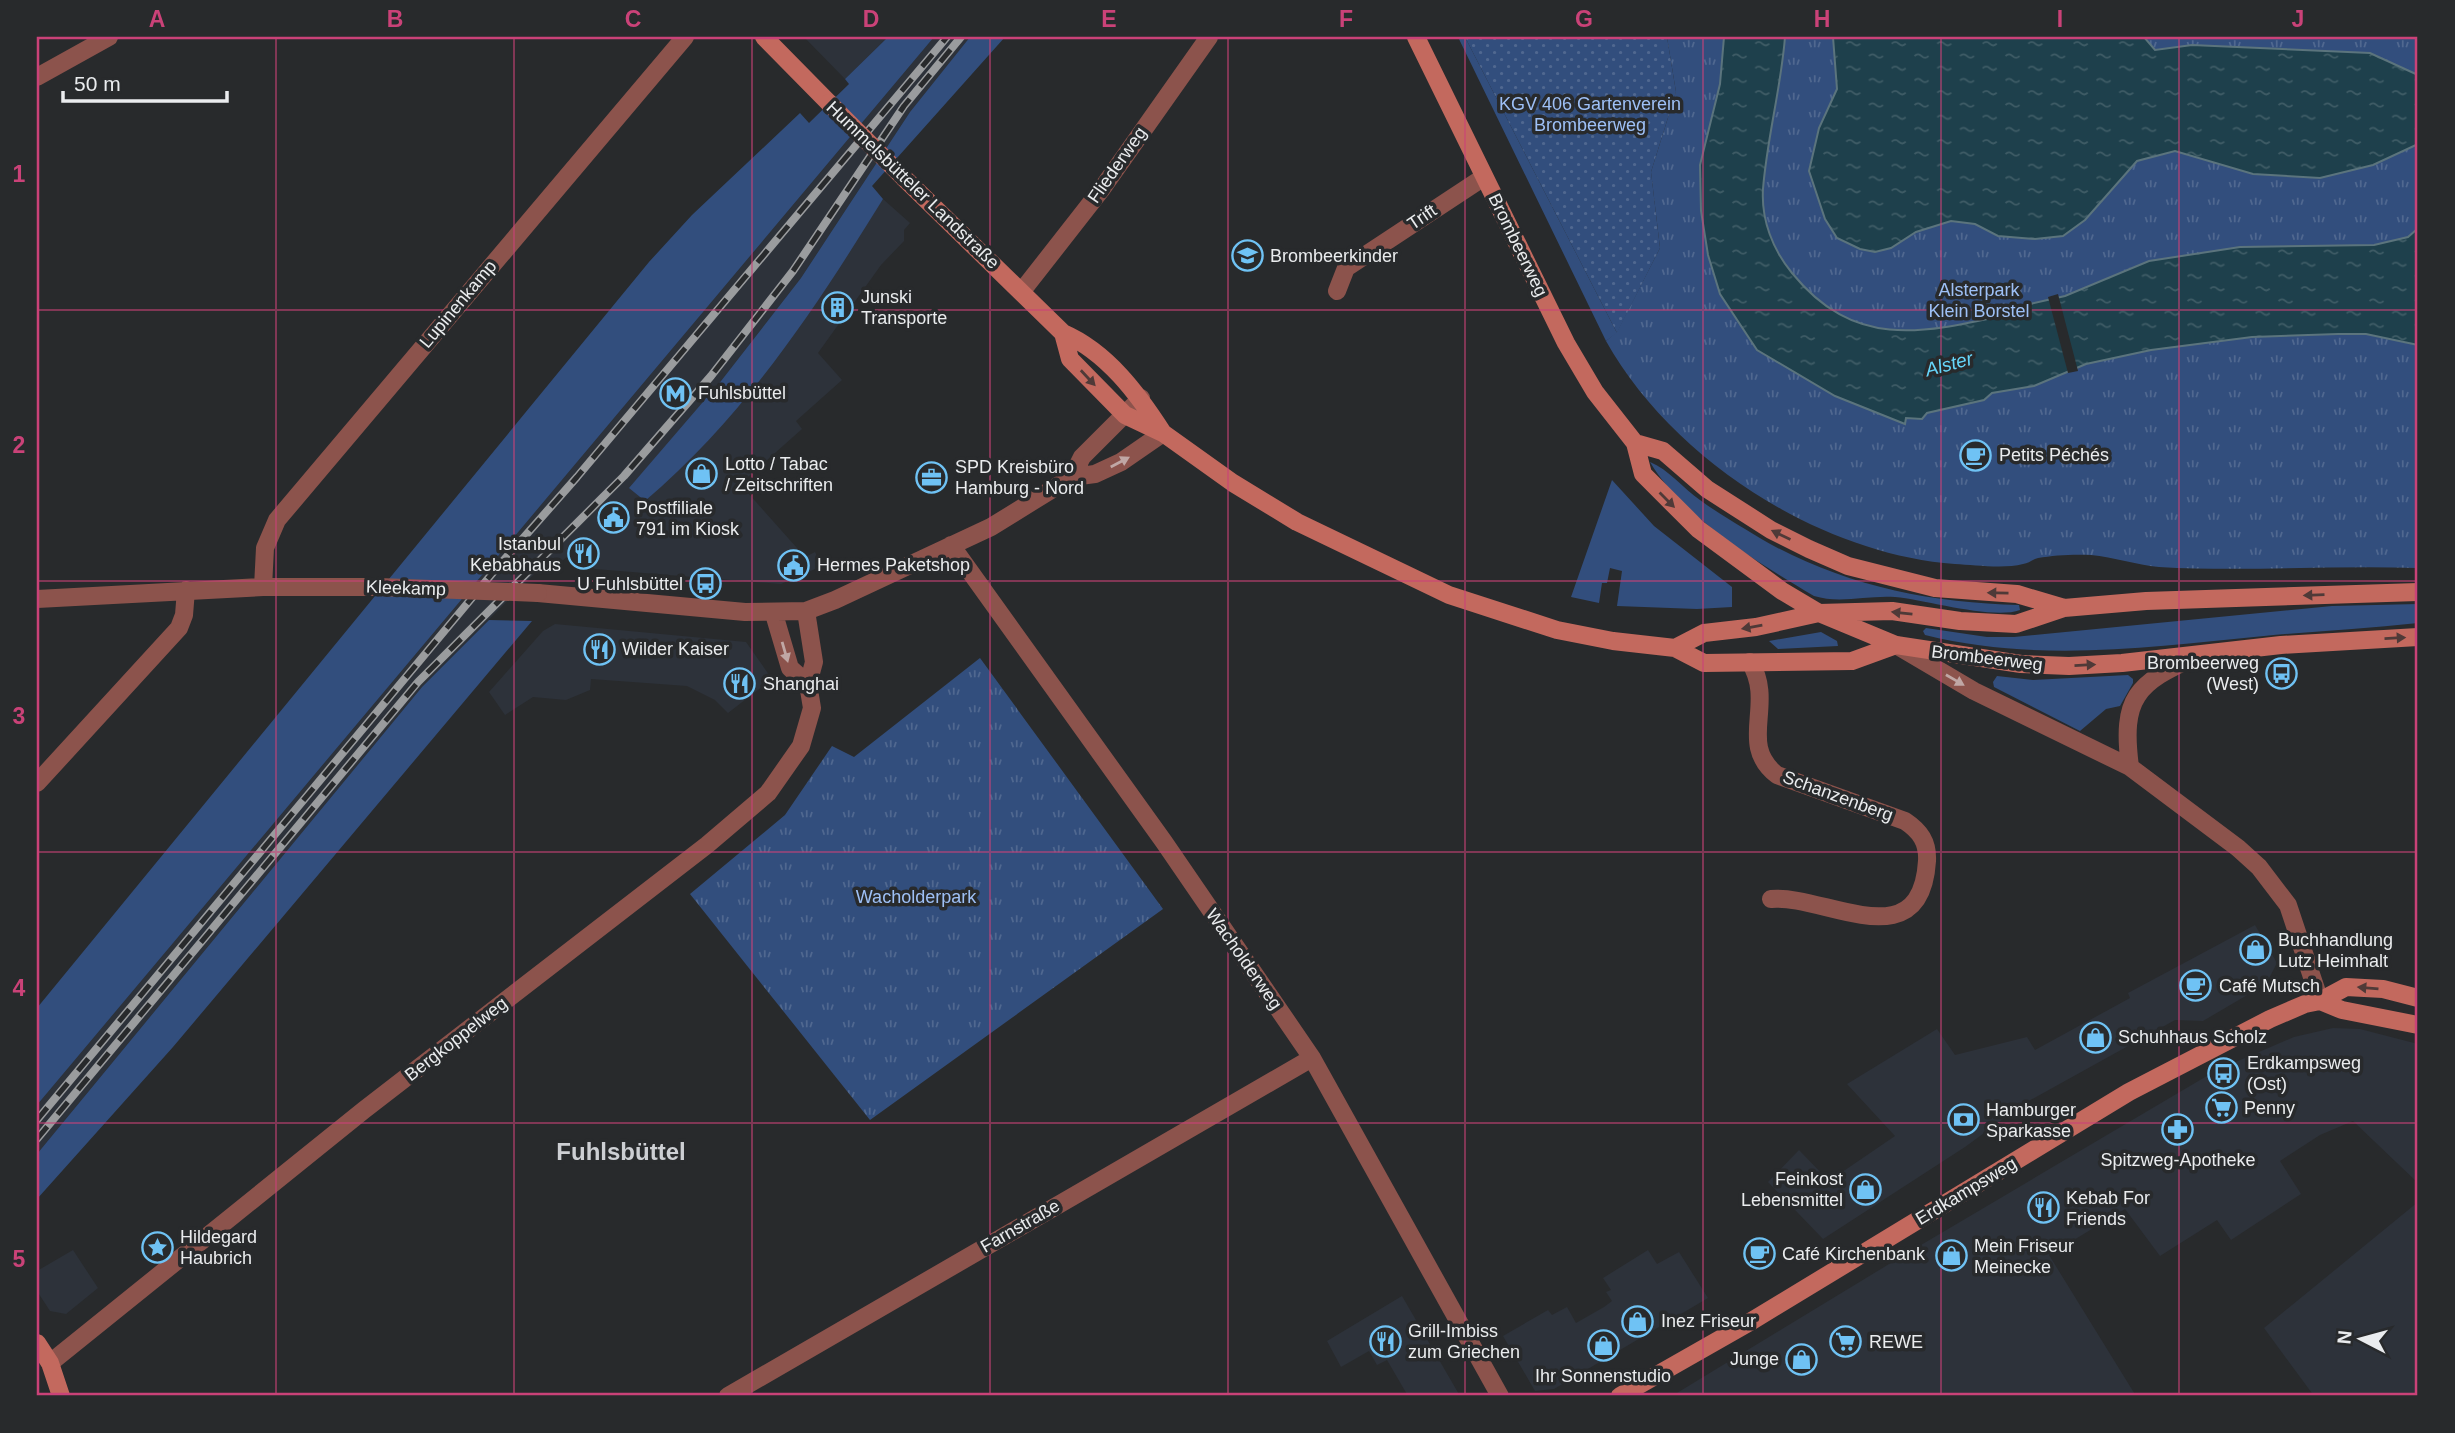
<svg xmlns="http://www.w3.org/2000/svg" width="2455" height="1433" viewBox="0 0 2455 1433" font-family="Arial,sans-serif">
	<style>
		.built { fill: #2d323a }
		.grass { fill: #324e7d }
		.park { fill: url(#park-tufts) }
		.garden { fill: url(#garden-dots) }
		.water { fill: url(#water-ripples); stroke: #5b747d; stroke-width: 2 }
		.pier { fill: #282a2c }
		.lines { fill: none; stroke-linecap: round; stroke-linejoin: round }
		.street { stroke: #8c534c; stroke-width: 18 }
		.secondary { stroke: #c3695e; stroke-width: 18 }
		.rail-casing { stroke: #9a9c9e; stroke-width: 8 }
		.rail { stroke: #282a2c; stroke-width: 5; stroke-dasharray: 16; stroke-linecap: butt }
		.street-bridge { stroke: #8c534c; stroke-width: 18 }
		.secondary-bridge { stroke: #c3695e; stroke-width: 18 }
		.oneway { fill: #4f3a38 }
		.oneway2 { fill: #c0a7a5 }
		.grid { fill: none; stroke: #ca4278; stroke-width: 2; stroke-opacity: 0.55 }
		.labels { text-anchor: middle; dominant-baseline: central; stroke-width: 7; stroke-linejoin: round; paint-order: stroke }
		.park-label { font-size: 18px; fill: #9ec0f6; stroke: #282a2c }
		.street-label { font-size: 18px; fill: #eaecee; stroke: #282a2c }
		.poi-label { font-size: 18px; fill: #eaecee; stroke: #282a2c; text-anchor: start }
		.water-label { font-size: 19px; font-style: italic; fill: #66d6fa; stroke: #282a2c }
		.district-label { font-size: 24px; font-weight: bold; fill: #cdcfd3; stroke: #282a2c }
		.neatline { fill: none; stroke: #ca4278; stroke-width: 2.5 }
		.grid-label { font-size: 23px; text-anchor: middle; font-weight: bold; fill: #ca4278 }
	</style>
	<defs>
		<pattern id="park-tufts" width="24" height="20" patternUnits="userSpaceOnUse" patternTransform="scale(1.75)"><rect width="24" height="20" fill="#324e7d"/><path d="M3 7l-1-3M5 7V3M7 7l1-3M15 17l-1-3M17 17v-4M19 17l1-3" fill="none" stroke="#506890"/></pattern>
		<pattern id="garden-dots" width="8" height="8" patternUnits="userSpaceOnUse" patternTransform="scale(1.75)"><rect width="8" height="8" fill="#324e7d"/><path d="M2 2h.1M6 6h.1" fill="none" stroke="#506890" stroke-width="1.8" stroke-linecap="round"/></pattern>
		<pattern id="water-ripples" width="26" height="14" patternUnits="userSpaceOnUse" patternTransform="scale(1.75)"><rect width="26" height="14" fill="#1e404c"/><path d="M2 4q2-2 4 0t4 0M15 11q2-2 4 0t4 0" fill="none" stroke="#3f5c66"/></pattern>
	</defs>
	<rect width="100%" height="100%" fill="#282a2c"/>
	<path class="built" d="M804,37H888L845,79Z
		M934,37H970L910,112L801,278L721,381L645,501L690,459L883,199L910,223L904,230V241L881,265L818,353L842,380L796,421L802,429L740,484L805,557L815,552L822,566L781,584L595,569L575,549L560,563H545L422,687L37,1154V1105Z
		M555,624L746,642L772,679L728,713L715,700L687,686L591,679L590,690L566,700L533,697L505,715L489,692L543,631Z
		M2255,925L2277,963L2266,984L2203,1021L2175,1020L2025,1103L1965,1147L1823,1239L1768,1182L1799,1150L1829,1181L1895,1136L1847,1084L1937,1029L1955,1055L2027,1037L2035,1050L2130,998L2128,993Z
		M2333,1028L2360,1029L2418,1044V1183L2353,1121L2320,1135L2280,1161L2301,1194L2231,1240L2217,1220L2160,1256L2125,1209L2049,1255L2136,1396H1672L1899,1258L2217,1070L2294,1037Z
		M2418,1202V1391L2410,1396H2314L2264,1328Z
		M73,1250L98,1288L66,1314L50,1311L37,1291V1271Z
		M1648,1250L1657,1264L1679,1252L1708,1298L1554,1389L1535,1391L1503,1336L1548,1310L1552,1315L1567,1307L1576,1323L1604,1307L1612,1301L1606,1292L1611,1290L1603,1278Z
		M1402,1296L1460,1396H1408L1387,1360L1377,1365L1369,1351L1341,1367L1327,1341Z"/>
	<path class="grass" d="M888,37H934L37,1105V1008L649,262L692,215L800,113L809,123L849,84L845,79Z
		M1005,37L872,186L883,199C815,309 745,416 645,501L629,488L721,381L801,278L910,112L970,37Z
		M1458,37H1465L1617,333L1606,341Z
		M1650,462C1668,469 1684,489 1700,500C1715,511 1730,520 1745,529C1828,582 1922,603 2019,605L2020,610C1993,620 1927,600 1895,597C1868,595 1840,604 1814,596C1760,564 1682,517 1650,462Z
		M1612,480L1654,526L1732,587V607L1697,609L1617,606L1622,571L1610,568L1607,583H1602L1599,603L1571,597Z
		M2418,604V623C2367,629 2315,631 2264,636C2150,647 2038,663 1925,635L1923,631L1926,628L1987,637H2014L2332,606Z
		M489,620L532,621L173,1047L37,1199V1154L422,687Z
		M1821,632L1837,641L1838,646L1778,649L1769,641Z
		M2128,675L2133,679V683L2120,706L2106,709L2080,731L1994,687L1993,682L1997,676L2033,680Z"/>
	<path class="park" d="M1667,37H2418V568C2332,565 2245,572 2159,567C2136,565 2114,557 2091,555C2075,554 2054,555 2038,558C2033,559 2029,563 2023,564C2004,569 1975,565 1955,564C1819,554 1672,459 1606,341L1617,332L1660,248L1651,172L1676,92Z
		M980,658L1163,909L870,1120L690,894L785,815L832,746L854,757Z"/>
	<path class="garden" d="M1465,37H1667L1676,92L1651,172L1660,248L1617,333Z"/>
	<path class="water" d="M1724,37H1785C1781,88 1767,138 1763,189C1761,220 1773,250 1792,273C1854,349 1920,334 2005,315L2004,310L2065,296L2149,261L2240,247L2374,245L2408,237L2416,230L2418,219V345L2366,334H2338L2252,337L2151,350L2086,364L2034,386L1992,393L1984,400L1927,413L1922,419L1906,418L1905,424L1835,396L1757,350L1720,294L1708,255L1701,211L1700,165L1720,84Z
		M1833,37H2144L2155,50L2192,45L2370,53L2418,75V136L2416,145L2373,165L2320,178L2253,174L2175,151L2137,161L2085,220L2063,236L2035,239L1998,236L1975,224L1951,221L1916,232L1891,248L1875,252L1860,249L1837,238L1825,219L1809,171L1819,128L1837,89Z"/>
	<path class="pier" d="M2058,294L2078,371L2068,373L2048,297Z"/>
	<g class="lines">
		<path class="street" d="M37,77L109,37
			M1022,291L1101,190L1209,37
			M1337,291L1346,268L1484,177
			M1072,477L1082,457L1141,398
			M951,545L1164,842L1312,1058L1500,1396
			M263,587L265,548L277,520L685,37
			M538,593L745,612L806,611L835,600L991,527L1072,477L1095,474L1121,462L1163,433
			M37,599L263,587H379
			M806,611L814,662L808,684
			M1896,645L1974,691L2130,767L2238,848L2259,867L2288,905L2320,1001
			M1750,662C1776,704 1737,744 1777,775L1905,821C1920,831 1928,842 1927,861C1921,961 1824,894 1771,899
			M2130,767C2121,698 2136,683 2197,656
			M37,783L179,628L184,615L186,590
			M50,1363L364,1110L707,845L768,793L801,746L812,708L808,684L790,668L774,614
			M728,1396L1312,1058"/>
		<path class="secondary" d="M764,37L829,103
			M1416,37L1566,343L1595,392L1635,443L1643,474L1698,529L1782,591L1819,613L1896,645L2021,664L2069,666L2122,663L2281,645L2418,637
			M904,178L1063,333C1107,352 1138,394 1163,433
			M1063,333L1070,359L1125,415L1163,433L1233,483L1297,522L1449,595L1557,630L1613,641L1675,648L1704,663L1852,661L1896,645
			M1635,443L1663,451L1707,489L1771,530L1809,549L1848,566L1935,588L2017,594L2064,608L2146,601L2418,592
			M1675,648L1704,633L1756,627L1819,613L1892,611L1960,621L2016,624L2064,608
			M2320,1001L2342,1010L2418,1025
			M37,1343L50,1363L61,1396
			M1620,1396L1750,1322L2129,1092L2270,1019L2305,1004L2320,1001L2346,987L2383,989L2418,998"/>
		<defs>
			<path id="rail" d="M37,1120L496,569L577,477L947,37
				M37,1139L418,682L624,476L711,376L793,271L904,106L961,37"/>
		</defs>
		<use href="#rail" class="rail-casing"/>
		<use href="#rail" class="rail"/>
		<path class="street-bridge" d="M379,587L538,593"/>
		<path class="secondary-bridge" d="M829,103L904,178"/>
	</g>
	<defs><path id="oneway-solid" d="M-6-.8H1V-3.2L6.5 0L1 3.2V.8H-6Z" transform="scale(1.75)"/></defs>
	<g class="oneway">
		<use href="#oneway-solid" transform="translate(1088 378) rotate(47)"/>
		<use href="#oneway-solid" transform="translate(1667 500) rotate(45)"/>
		<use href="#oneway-solid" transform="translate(1781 535) rotate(-154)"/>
		<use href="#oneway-solid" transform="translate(1998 593) rotate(-179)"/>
		<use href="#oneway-solid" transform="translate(2314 595) rotate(178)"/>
		<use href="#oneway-solid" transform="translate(1902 613) rotate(-174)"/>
		<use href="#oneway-solid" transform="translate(1752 627) rotate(170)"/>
		<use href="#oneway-solid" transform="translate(2395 638) rotate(-3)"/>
		<use href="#oneway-solid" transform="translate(2085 665) rotate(-3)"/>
		<use href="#oneway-solid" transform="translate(2368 988) rotate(-175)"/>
	</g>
	<g class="oneway2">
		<use href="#oneway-solid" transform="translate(1120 462) rotate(-28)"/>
		<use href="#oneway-solid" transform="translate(785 652) rotate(74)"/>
		<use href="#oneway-solid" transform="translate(1955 680) rotate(30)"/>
	</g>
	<path class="grid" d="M276,37V1396M514,37V1396M752,37V1396M990,37V1396M1228,37V1396M1465,37V1396M1703,37V1396M1941,37V1396M2179,37V1396M37,310H2418M37,581H2418M37,852H2418M37,1123H2418"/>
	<defs>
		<symbol id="school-ring" viewBox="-11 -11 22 22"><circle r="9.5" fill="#282a2c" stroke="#6fc2f4" stroke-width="1.5"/><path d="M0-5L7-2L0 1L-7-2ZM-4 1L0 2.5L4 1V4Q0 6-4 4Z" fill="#6fc2f4"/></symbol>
		<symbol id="building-ring" viewBox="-11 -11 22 22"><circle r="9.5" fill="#282a2c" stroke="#6fc2f4" stroke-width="1.5"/><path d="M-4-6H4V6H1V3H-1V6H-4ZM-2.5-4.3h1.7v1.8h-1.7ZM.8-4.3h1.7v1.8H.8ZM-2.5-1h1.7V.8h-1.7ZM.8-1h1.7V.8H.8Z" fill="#6fc2f4"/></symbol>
		<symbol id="metro-ring" viewBox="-11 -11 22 22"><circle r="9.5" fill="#282a2c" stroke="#6fc2f4" stroke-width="1.5"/><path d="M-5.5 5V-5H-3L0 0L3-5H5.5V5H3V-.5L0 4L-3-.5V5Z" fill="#6fc2f4"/></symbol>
		<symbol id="cafe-ring" viewBox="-11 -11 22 22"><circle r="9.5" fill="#282a2c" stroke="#6fc2f4" stroke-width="1.5"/><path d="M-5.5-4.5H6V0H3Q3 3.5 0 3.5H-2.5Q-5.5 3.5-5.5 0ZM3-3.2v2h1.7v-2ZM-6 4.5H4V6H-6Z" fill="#6fc2f4"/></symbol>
		<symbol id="shop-ring" viewBox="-11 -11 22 22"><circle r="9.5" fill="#282a2c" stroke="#6fc2f4" stroke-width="1.5"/><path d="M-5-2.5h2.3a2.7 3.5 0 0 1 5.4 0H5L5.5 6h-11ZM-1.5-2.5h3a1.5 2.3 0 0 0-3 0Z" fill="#6fc2f4"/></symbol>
		<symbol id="office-ring" viewBox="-11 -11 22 22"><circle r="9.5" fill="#282a2c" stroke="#6fc2f4" stroke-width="1.5"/><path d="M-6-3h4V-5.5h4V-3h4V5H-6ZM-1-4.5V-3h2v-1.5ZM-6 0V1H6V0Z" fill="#6fc2f4"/></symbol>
		<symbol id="civic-ring" viewBox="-11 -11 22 22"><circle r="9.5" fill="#282a2c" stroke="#6fc2f4" stroke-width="1.5"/><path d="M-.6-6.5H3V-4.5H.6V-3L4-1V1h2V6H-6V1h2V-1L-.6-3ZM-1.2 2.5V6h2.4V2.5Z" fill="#6fc2f4"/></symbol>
		<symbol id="restaurant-ring" viewBox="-11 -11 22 22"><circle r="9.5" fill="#282a2c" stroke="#6fc2f4" stroke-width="1.5"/><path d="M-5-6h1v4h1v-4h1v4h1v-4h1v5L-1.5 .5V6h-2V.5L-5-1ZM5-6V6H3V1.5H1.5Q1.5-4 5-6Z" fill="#6fc2f4"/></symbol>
		<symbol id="bus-ring" viewBox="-11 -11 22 22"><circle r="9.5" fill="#282a2c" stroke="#6fc2f4" stroke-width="1.5"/><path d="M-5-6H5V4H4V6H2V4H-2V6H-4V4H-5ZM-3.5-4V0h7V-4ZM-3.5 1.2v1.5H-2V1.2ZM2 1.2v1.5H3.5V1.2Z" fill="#6fc2f4"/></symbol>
		<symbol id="supermarket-ring" viewBox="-11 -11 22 22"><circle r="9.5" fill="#282a2c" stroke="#6fc2f4" stroke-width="1.5"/><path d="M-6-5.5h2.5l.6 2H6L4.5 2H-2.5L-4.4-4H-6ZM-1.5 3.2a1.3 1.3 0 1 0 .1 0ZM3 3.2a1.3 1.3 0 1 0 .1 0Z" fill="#6fc2f4"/></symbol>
		<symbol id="bank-ring" viewBox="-11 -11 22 22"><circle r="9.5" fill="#282a2c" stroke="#6fc2f4" stroke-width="1.5"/><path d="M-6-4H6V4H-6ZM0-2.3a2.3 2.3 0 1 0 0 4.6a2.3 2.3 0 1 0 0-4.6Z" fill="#6fc2f4"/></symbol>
		<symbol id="pharmacy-ring" viewBox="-11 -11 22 22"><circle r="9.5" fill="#282a2c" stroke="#6fc2f4" stroke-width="1.5"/><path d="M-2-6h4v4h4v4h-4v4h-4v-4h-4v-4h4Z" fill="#6fc2f4"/></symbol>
		<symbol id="sight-ring" viewBox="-11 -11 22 22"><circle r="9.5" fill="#282a2c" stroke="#6fc2f4" stroke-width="1.5"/><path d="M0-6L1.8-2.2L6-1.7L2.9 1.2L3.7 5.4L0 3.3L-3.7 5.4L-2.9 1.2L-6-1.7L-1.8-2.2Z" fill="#6fc2f4"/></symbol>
	</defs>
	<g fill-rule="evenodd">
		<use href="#school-ring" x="1230" y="238" width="35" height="35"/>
		<use href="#building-ring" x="820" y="290" width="35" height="35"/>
		<use href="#metro-ring" x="658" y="376" width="35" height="35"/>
		<use href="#cafe-ring" x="1958" y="438" width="35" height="35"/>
		<use href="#shop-ring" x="684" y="456" width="35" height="35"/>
		<use href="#office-ring" x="914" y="460" width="35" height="35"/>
		<use href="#civic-ring" x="596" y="500" width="35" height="35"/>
		<use href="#restaurant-ring" x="566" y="536" width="35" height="35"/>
		<use href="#civic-ring" x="776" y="548" width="35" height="35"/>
		<use href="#bus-ring" x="688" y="566" width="35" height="35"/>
		<use href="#restaurant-ring" x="582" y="632" width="35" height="35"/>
		<use href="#bus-ring" x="2264" y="656" width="35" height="35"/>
		<use href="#restaurant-ring" x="722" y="666" width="35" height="35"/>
		<use href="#shop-ring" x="2238" y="932" width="35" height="35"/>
		<use href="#cafe-ring" x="2178" y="968" width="35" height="35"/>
		<use href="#shop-ring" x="2078" y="1020" width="35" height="35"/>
		<use href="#bus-ring" x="2206" y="1056" width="35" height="35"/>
		<use href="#supermarket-ring" x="2204" y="1090" width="35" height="35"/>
		<use href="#bank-ring" x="1946" y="1102" width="35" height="35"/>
		<use href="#pharmacy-ring" x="2160" y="1112" width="35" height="35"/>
		<use href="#shop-ring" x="1848" y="1172" width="35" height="35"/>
		<use href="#restaurant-ring" x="2026" y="1190" width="35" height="35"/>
		<use href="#sight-ring" x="140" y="1230" width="35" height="35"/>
		<use href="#cafe-ring" x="1742" y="1236" width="35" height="35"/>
		<use href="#shop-ring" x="1934" y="1238" width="35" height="35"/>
		<use href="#shop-ring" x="1620" y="1304" width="35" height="35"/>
		<use href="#restaurant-ring" x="1368" y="1324" width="35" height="35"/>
		<use href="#supermarket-ring" x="1828" y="1324" width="35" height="35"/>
		<use href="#shop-ring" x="1586" y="1328" width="35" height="35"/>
		<use href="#shop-ring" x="1784" y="1342" width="35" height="35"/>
	</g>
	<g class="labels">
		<g class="park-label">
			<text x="1590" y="104">KGV 406 Gartenverein<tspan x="1590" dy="21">Brombeerweg</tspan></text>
			<text x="1979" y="290">Alsterpark<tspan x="1979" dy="21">Klein Borstel</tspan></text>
			<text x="916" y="897">Wacholderpark</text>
		</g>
		<g class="street-label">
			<text transform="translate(1117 165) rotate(-55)">Fliederweg</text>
			<text transform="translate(913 185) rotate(44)">Hummelsbütteler Landstraße</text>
			<text transform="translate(1422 217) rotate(-34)">Trift</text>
			<text transform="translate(1518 245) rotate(64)">Brombeerweg</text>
			<text transform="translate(458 304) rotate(-50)">Lupinenkamp</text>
			<text transform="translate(406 588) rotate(2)">Kleekamp</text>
			<text transform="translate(1987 658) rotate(7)">Brombeerweg</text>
			<text transform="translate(1838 796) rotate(20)">Schanzenberg</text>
			<text transform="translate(1244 959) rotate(55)">Wacholderweg</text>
			<text transform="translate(456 1039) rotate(-38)">Bergkoppelweg</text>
			<text transform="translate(1966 1191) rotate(-31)">Erdkampsweg</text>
			<text transform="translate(1020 1226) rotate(-30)">Farnstraße</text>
		</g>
		<g class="poi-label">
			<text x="1270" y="256">Brombeerkinder</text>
			<text x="861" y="297">Junski<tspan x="861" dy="21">Transporte</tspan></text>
			<text x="698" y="393">Fuhlsbüttel</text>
			<text x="1999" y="455">Petits Péchés</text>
			<text x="725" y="464">Lotto / Tabac<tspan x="725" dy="21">/ Zeitschriften</tspan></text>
			<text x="955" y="467">SPD Kreisbüro<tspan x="955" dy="21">Hamburg - Nord</tspan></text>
			<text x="636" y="508">Postfiliale<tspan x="636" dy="21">791 im Kiosk</tspan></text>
			<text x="561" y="544" text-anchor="end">Istanbul<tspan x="561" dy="21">Kebabhaus</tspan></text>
			<text x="817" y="565">Hermes Paketshop</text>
			<text x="683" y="584" text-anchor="end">U Fuhlsbüttel</text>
			<text x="622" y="649">Wilder Kaiser</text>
			<text x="2259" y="663" text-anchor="end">Brombeerweg<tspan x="2259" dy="21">(West)</tspan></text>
			<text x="763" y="684">Shanghai</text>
			<text x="2278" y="940">Buchhandlung<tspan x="2278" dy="21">Lutz Heimhalt</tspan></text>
			<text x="2219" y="986">Café Mutsch</text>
			<text x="2118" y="1037">Schuhhaus Scholz</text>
			<text x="2247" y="1063">Erdkampsweg<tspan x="2247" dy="21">(Ost)</tspan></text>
			<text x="2244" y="1108">Penny</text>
			<text x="1986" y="1110">Hamburger<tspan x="1986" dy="21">Sparkasse</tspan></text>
			<text x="2178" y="1160" text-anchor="middle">Spitzweg-Apotheke</text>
			<text x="1843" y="1179" text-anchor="end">Feinkost<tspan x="1843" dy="21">Lebensmittel</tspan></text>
			<text x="2066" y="1198">Kebab For<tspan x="2066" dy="21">Friends</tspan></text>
			<text x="180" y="1237">Hildegard<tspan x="180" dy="21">Haubrich</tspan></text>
			<text x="1974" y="1246">Mein Friseur<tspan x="1974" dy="21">Meinecke</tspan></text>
			<text x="1782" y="1254">Café Kirchenbank</text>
			<text x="1661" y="1321">Inez Friseur</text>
			<text x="1408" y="1331">Grill-Imbiss<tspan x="1408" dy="21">zum Griechen</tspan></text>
			<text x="1869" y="1342">REWE</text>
			<text x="1779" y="1359" text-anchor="end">Junge</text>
			<text x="1603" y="1376" text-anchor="middle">Ihr Sonnenstudio</text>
		</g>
		<g class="water-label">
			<text transform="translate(1949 364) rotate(-15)">Alster</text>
		</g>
		<g class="district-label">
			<text x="621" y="1151">Fuhlsbüttel</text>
		</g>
	</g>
	<rect width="2455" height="1433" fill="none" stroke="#282a2c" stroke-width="77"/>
	<g transform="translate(2361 1339) rotate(276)" stroke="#282a2c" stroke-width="5" paint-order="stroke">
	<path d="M0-5L12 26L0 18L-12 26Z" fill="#eaecee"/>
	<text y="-10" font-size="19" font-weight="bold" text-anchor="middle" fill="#eaecee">N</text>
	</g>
	<path d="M63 91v10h164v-10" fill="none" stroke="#eaecee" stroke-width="3.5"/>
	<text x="74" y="91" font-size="21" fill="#eaecee" stroke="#282a2c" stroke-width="5" paint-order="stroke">50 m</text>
	<rect x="38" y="38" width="2378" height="1356" class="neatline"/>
	<g class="grid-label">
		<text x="157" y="27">A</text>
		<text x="395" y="27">B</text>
		<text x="633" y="27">C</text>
		<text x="871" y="27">D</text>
		<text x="1109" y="27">E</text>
		<text x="1346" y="27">F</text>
		<text x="1584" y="27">G</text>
		<text x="1822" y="27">H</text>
		<text x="2060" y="27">I</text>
		<text x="2298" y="27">J</text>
		<text x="19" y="182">1</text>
		<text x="19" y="453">2</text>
		<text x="19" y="724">3</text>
		<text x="19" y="996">4</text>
		<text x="19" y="1267">5</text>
	</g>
</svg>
